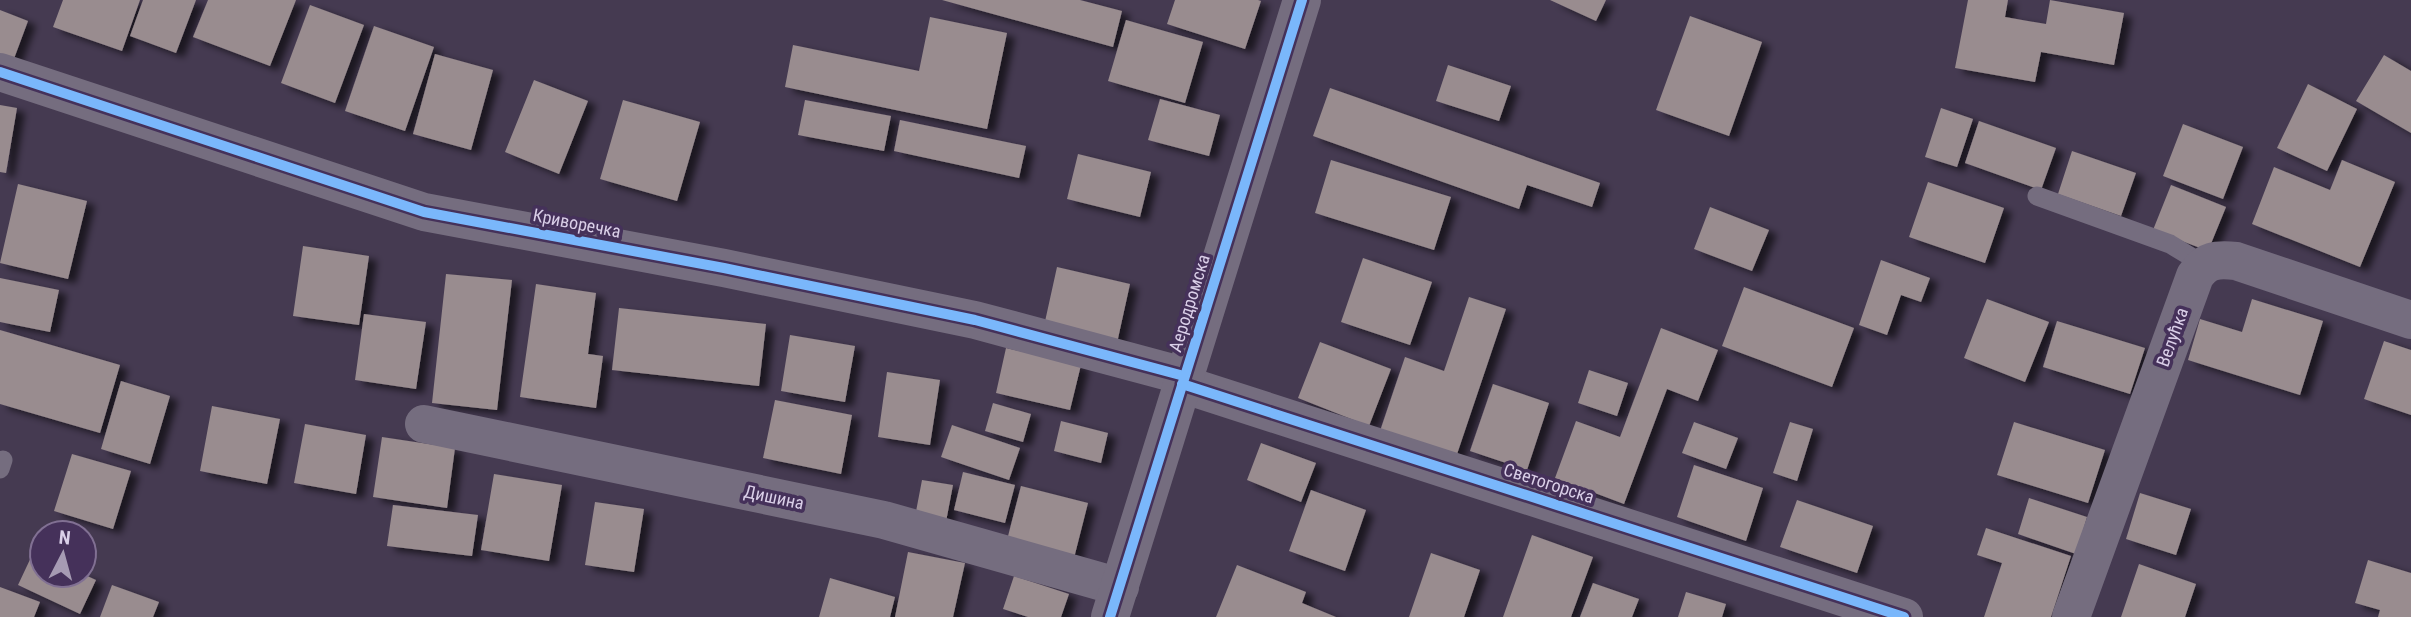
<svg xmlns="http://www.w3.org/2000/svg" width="2411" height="617" viewBox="0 0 2411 617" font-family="'Roboto Condensed',sans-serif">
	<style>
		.building { fill: #998c8f; filter: url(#shadow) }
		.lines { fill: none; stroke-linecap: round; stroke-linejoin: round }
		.service { stroke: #756d7f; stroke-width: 19 }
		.minor { stroke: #756d7f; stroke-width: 38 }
		.tertiary { stroke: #756d7f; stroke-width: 38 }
		.cycleway-casing { stroke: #45315a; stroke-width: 15 }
		.cycleway { stroke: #7ab7fb; stroke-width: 10 }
		.labels { text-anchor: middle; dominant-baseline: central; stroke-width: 7; stroke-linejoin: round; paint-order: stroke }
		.street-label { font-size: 18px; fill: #dacfe8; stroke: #45315a }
	</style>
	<defs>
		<filter id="shadow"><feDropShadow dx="8" dy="4.5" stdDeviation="3.5" flood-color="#0009"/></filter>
	</defs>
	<rect width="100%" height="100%" fill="#453a51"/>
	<path class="building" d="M63,0H140L122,51L53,27Z
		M143,0H196L176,53L130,36Z
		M208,0H296L270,66L193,37Z
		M942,0H1080L1122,11L1113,47Z
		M1175,0H1258L1261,1L1245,49L1167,24Z
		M1550,0H1606L1596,21Z
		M1968,0H2008L2005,17L2046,24L2050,0L2124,13L2114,65L2041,52L2035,82L1955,68Z
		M310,5L364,25L335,103L281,83Z
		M0,10L28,21L12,64L0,59Z
		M1690,16L1762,42L1729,136L1656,110Z
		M930,17L1007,33L987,129L785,87L793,45L919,71Z
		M1126,20L1203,42L1185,103L1108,81Z
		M374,26L434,47L405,131L345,111Z
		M435,54L493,70L471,150L413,134Z
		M2384,55L2411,71V133L2356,101Z
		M1448,65L1511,86L1499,121L1436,101Z
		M534,80L588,101L559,174L505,152Z
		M2308,84L2357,109L2327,171L2277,148Z
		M1330,88L1600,183L1592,207L1527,185L1519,209L1313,136Z
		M1160,99L1220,115L1209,156L1148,140Z
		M623,100L700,122L677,201L600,179Z
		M805,100L891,116L884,151L798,135Z
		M0,105L17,108L6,173L0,172Z
		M1941,108L1973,119L1957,167L1925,157Z
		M900,120L1026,146L1019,178L894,151Z
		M1979,121L2056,148L2041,190L1965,163Z
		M2183,124L2243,147L2223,199L2163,176Z
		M2072,151L2136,173L2121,216L2058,194Z
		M1078,154L1151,172L1140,217L1067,199Z
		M1331,160L1451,197L1434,250L1315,213Z
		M2342,160L2395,182L2360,267L2252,224L2274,167L2330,190Z
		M1928,182L2004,208L1985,263L1909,237Z
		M18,184L87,201L68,279L0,263Z
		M2171,185L2226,207L2208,251L2153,230Z
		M1710,207L1769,230L1752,271L1694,249Z
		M303,246L369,256L359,325L293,316Z
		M1363,258L1432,282L1410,345L1341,322Z
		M1881,260L1930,278L1921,302L1901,295L1887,335L1859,325Z
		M1057,267L1130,284L1117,343L1044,326Z
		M446,274L512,280L497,410L432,403Z
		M0,278L59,290L50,332L0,322Z
		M536,284L596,293L588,354L603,356L596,408L520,397Z
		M1744,287L1854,328L1832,387L1722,346Z
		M1469,297L1506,309L1454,463L1378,437L1405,357L1444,371Z
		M1987,299L2049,322L2025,382L1964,358Z
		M2252,299L2323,321L2300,395L2188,360L2200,319L2242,332Z
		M619,308L766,324L759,386L612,370Z
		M364,314L426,322L416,389L355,380Z
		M2057,321L2145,348L2130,394L2043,367Z
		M1661,328L1718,350L1698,401L1667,389L1624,504L1555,478L1576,421L1620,437Z
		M0,330L120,365L100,433L0,404Z
		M790,335L855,346L845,402L781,391Z
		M2384,341L2411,350V415L2364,399Z
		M1320,342L1391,369L1369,426L1298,398Z
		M1006,348L1081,365L1070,410L996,393Z
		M1589,370L1628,383L1617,416L1578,403Z
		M887,372L940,380L930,445L878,437Z
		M121,381L170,396L150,464L101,449Z
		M1493,384L1549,403L1527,470L1470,451Z
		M775,400L852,415L841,474L763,458Z
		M993,403L1031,414L1023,442L985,431Z
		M212,406L280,419L267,484L200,471Z
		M1061,421L1108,433L1101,463L1054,451Z
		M1694,422L1738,438L1726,469L1682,453Z
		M1790,422L1813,429L1797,481L1773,473Z
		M2014,422L2105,450L2088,503L1997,475Z
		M305,424L366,435L356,494L294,483Z
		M952,425L1020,448L1009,480L941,457Z
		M382,437L455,448L447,508L373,497Z
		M1261,443L1316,463L1301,502L1247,480Z
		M72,454L131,471L113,529L54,511Z
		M1694,465L1763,488L1746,541L1677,517Z
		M963,472L1015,485L1005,523L954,510Z
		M494,474L562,485L549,561L481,550Z
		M922,480L953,485L945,527L914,522Z
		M1021,486L1088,503L1074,558L1007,540Z
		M1311,490L1366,510L1345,571L1289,551Z
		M2140,493L2191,509L2176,555L2126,539Z
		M2029,498L2087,517L2076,554L2018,534Z
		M1797,500L1873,526L1857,573L1780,547Z
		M595,502L644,509L634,572L585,565Z
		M393,505L478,515L472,556L387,546Z
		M1986,528L2071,556L2051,617H1984L2002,563L1977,555Z
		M1532,535L1593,557L1571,617H1503Z
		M34,551L42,554V575H85L96,580L80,614L18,585Z
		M908,552L965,563L953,617H895Z
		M1431,553L1480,570L1464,617H1409Z
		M2368,560L2411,573V617H2378L2380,610L2355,603Z
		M2139,564L2196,584L2185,617H2121Z
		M1237,565L1306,592L1302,603L1336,617H1216Z
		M1014,576L1069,594L1061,617H1028L1003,609Z
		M830,578L895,597L890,617H819Z
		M1593,583L1639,599L1632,617H1580Z
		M112,585L159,602L153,617H100Z
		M0,587L40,602L34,617H0Z
		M1686,592L1726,604L1722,617H1678Z"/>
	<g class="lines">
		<path class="service" d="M2037,196L2170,244L2203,264
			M0,469L3,460"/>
		<path class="minor" d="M0,72L424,212L724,268L975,320L1184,376
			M1182,384L1904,617
			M424,424L884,520L1120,587
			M2071,617L2195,276C2206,260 2216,259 2236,261L2411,320"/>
		<path class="tertiary" d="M1110,617L1302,0"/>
		<defs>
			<path id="cycleway" d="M0,72L424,212L724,268L975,320L1184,376
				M1182,384L1904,617
				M1110,617L1302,0"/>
		</defs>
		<use href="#cycleway" class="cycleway-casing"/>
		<use href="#cycleway" class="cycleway"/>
	</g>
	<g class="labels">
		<g class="street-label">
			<text transform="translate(577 223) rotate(11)">Криворечка</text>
			<text transform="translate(1189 303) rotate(-73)">Аеродромска</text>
			<text transform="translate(2172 337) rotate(-70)">Велућка</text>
			<text transform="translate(1549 483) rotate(18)">Светогорска</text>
			<text transform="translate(774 497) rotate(12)">Дишина</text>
		</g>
	</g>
	<g transform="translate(63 554) rotate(6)"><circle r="33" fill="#45315a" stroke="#817093" stroke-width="2"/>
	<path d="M0-5L12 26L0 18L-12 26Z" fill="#a69bb3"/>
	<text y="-10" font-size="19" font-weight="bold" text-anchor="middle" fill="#dacfe8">N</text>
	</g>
</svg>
